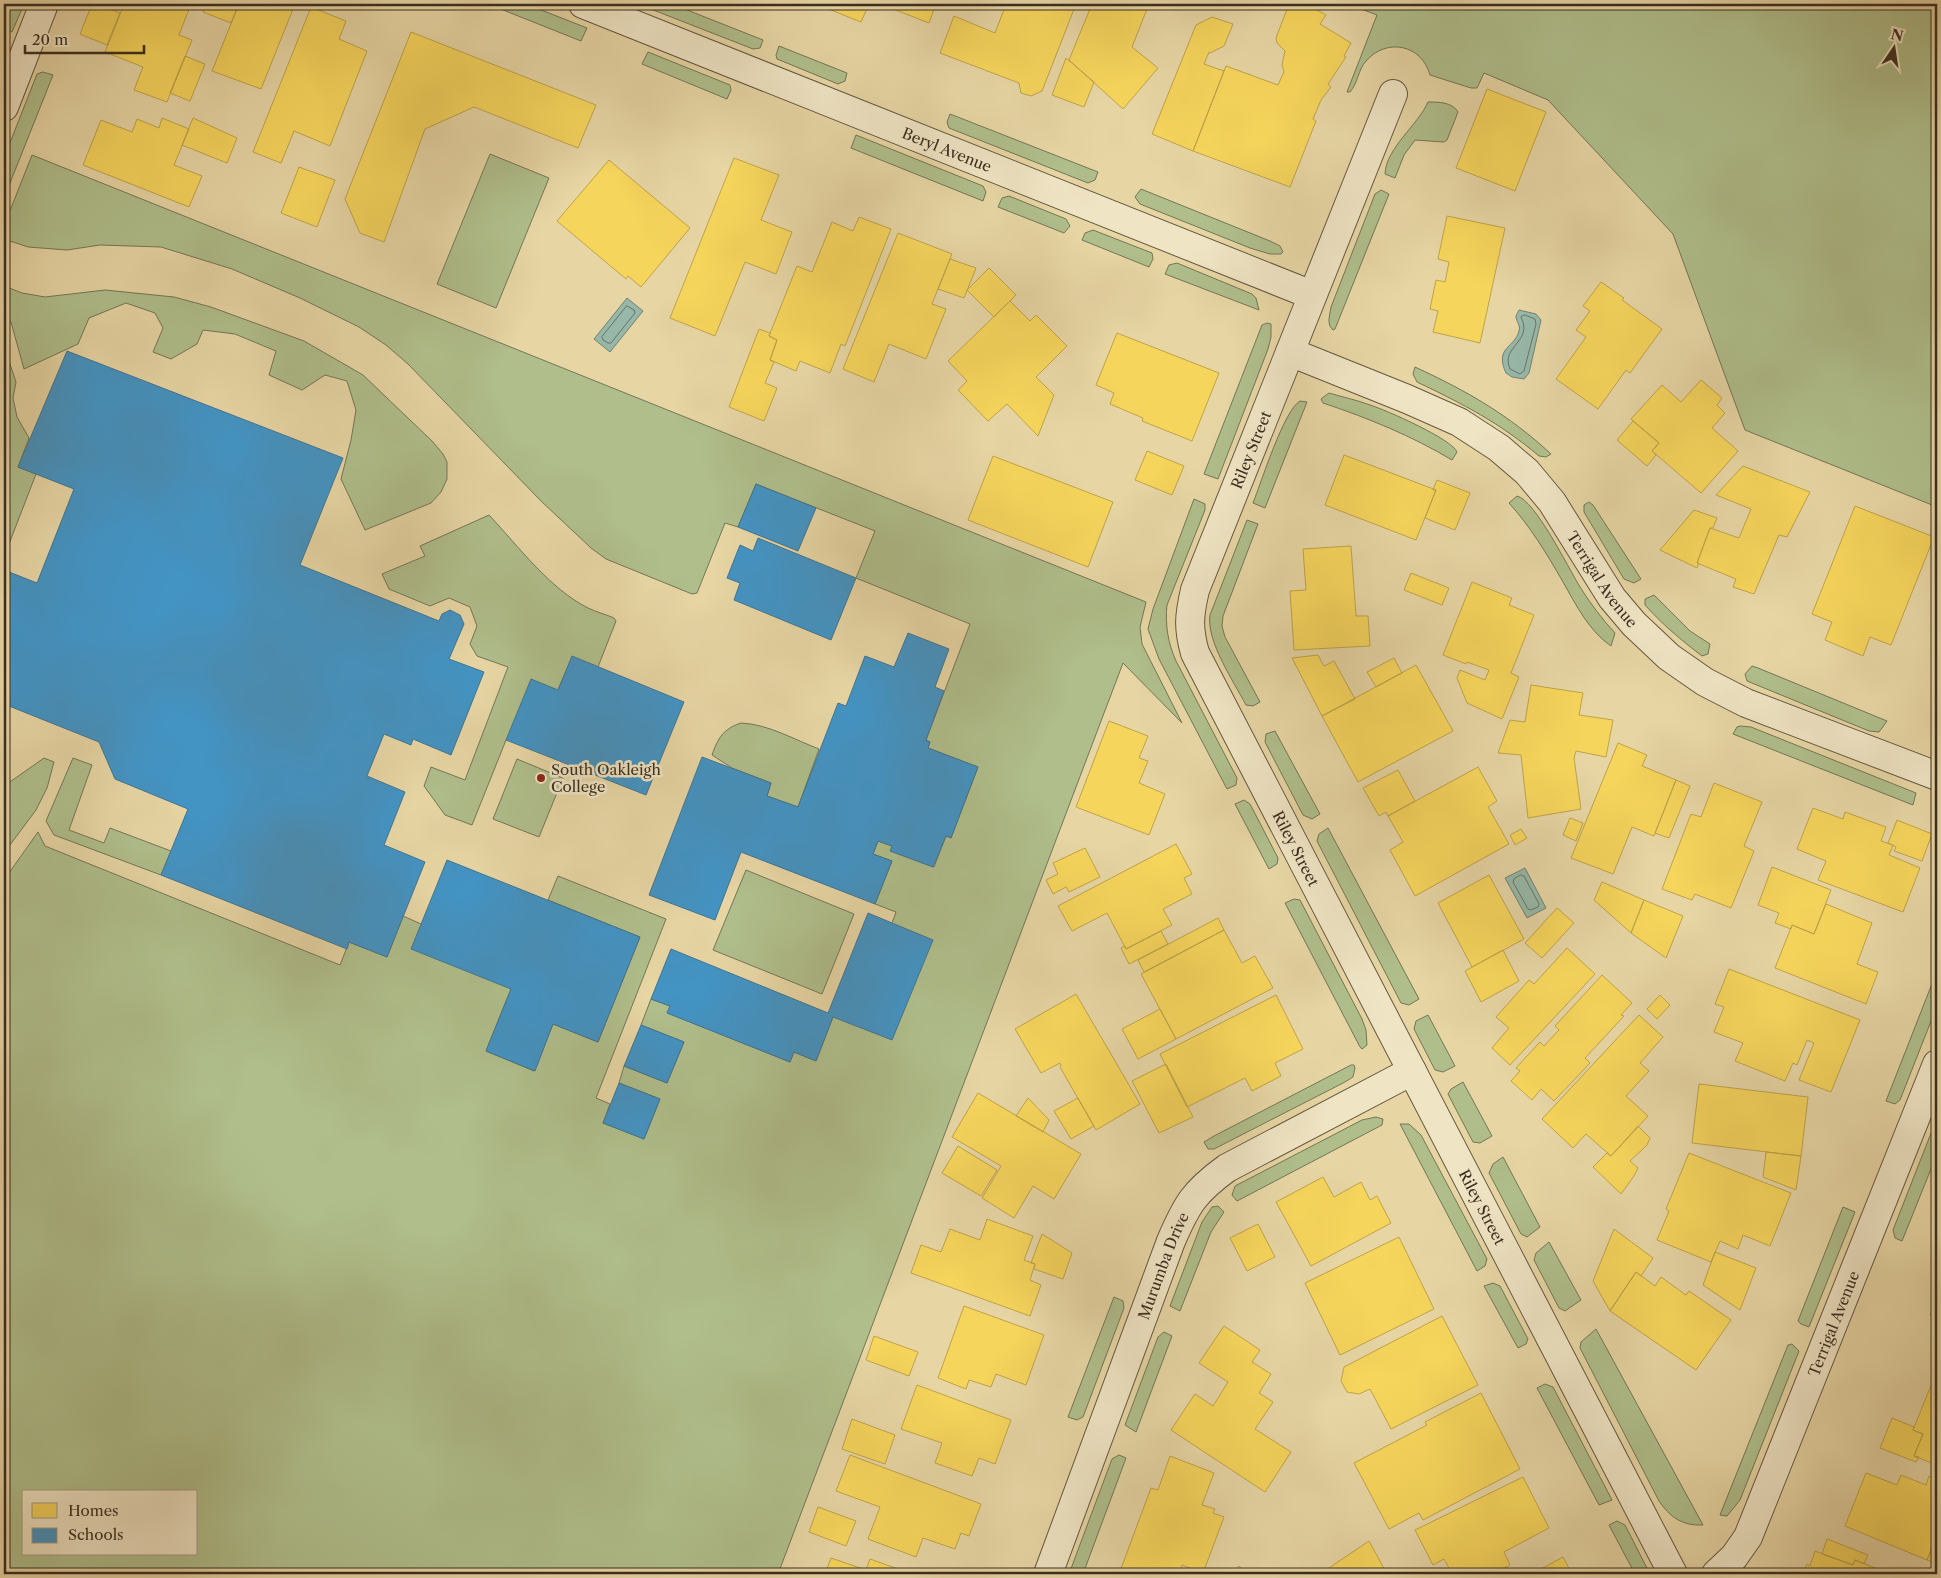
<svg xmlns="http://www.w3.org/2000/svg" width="1941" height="1578" viewBox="0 0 1941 1578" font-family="'Libre Caslon Text',serif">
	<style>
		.green { fill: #afbe8b; stroke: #747656; fill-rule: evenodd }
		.water { fill: #97b8a8; stroke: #728172 }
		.homes { fill: #f6d55c; stroke: #bea34a }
		.schools { fill: #4393c3; stroke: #407592 }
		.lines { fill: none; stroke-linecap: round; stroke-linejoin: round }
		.shore { stroke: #687364; stroke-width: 1 }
		.minor-casing { stroke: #655841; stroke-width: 30 }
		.minor { stroke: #efe4c4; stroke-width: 28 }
		.poi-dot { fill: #8f2418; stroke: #efe4c4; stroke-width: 2 }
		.labels { text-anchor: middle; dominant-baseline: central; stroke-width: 5; stroke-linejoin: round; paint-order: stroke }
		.street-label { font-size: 15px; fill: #3a2e20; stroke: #efe4c4 }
		.poi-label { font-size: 15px; fill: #3a2e20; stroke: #efe4c4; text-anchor: start }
	</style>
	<rect width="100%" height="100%" fill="#e7d5a4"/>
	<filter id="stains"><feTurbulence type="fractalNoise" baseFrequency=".004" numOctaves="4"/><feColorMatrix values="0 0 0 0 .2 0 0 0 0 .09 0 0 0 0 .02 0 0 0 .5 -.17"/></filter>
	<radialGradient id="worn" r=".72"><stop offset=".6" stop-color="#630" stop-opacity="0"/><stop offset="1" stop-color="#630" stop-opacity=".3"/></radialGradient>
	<path class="green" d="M8,4H24L12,32L4,30V13Z
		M488,4H526L587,28L581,41Z
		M638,4H672L763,40L760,48L753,49Z
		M1348,4H1937V507L1745,430L1673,234L1548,100L1484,73L1477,88H1471L1430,75C1422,45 1387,37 1366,61C1358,70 1358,83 1350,92H1347L1377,15Z
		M779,46L847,73L845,81L838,84L777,59L776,55Z
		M648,52L730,85L731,90L727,99L642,64Z
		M43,72L53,75L4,198V158L37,74Z
		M1428,102C1439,102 1452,102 1458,112L1447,140L1444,142L1415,140L1404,155L1395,178L1385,174C1386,148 1418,125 1428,102Z
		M950,114L1098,172L1095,180L1088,183L949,128L947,122Z
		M856,135L983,186L986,192L983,201L851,148Z
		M490,154L549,178L496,308L437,284Z
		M32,155L1146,602L1140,627L1142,644L1182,723L1123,663L778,1574H4V880L38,832L45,846L340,965L349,942L387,957L403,916L421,924L511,989L486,1051L534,1071L553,1024L598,1042L640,937L548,900L558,876L666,919L596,1098L610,1104L603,1123L644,1139L660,1099L619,1083L624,1066L667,1083L684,1042L641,1025L651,999L670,1006L668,1013L790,1062L794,1052L816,1061L833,1017L892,923L896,912L875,904L892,861L873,854L878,841L892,846L891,851L934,867L946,836L951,838L978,767L928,748L930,742L926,740L970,624L856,578L875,531L756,484L738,527L725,523L697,593L692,594L606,559L591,548L541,501L408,364L386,345L359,327L300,298L232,269L161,247L100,245L67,250L28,247L4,239V226ZM24,1492H196V1554H24Z
		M1141,189L1270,241L1280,246L1283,252L1281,254H1270L1250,248L1140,204L1135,197Z
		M1381,190L1389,194L1335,329L1333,330C1326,324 1330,315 1331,307L1375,194Z
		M1009,196L1066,219L1070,226L1064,233L998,207L1002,198Z
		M1093,230L1152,253L1153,259L1149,267L1082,240L1085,233Z
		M1177,263L1252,294L1256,298L1259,310L1165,274L1169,265Z
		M4,286L22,293L45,297L105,290L174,297L211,307L304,341L363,375L432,441L443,454L447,462V479L441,492L431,503L365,530L341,479L351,440L356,410L347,381L325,375L302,390L269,375L276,351L235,334L203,330L197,344L171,359L153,352L163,328L155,313L126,303L89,318L78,344L24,369L11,322L4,316Z
		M1267,323L1271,324V337L1268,349L1218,479L1204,474L1262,325Z
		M4,346L16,382L13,398L17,417L29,438L18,467L36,474L4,557Z
		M1415,367C1467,391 1509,415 1551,454L1546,457L1539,456C1500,423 1463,404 1417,382L1413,374Z
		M1329,393C1342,397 1357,400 1370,405C1386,410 1452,439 1457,452L1452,460C1412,436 1368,418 1323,403L1321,399Z
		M1300,401L1307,402L1265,508L1253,503C1261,483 1284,410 1300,401Z
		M1517,496C1535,500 1569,569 1580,587C1590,603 1602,619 1615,633L1611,646C1589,631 1576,605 1563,582C1547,554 1530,526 1509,503Z
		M1194,499L1205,504V510L1167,605C1165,625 1168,643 1176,661L1237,778L1236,785L1227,789L1159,659L1148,629L1153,609Z
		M1589,502L1593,505L1641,579L1634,583L1624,579L1584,512V505Z
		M489,515C518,546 550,589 588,608C596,612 605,614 614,618L616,621L598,667L572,657L558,690L506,740L472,825L445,815L424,786L431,767L465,780L508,667L477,656L470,644L477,626L470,607L449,598L430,606L389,589L382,574L425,556L420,546Z
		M1247,520L1258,524L1223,616L1222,626L1225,637L1260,702L1253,706L1246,705C1234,682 1206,641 1210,615Z
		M1654,595L1690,631L1710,644L1708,654L1702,656C1681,640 1662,624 1645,605V599Z
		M1752,666L1758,668L1887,721L1879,732L1869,731L1747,681L1745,674Z
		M741,723C768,724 795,740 819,749L798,807L767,796L771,783L732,768L712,755C718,738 723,729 741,723Z
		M1740,726L1751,727L1916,793L1913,805L1733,734L1737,727Z
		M1275,731L1320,814L1312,819L1303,815L1265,742L1266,734Z
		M44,758L54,762L47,788L36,810L4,853V783L7,784Z
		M73,758L92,765L69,830L104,843L110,828L171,851L161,875L54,835L46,821Z
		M517,759L563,778L539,837L493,819Z
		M1244,800L1250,804L1278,858L1277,864L1269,869L1235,804Z
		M1328,828L1419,999L1409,1005L1401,1003L1317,841L1319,834Z
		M746,870L854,914L822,994L713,950Z
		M1294,899L1300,900L1362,1019L1366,1030L1367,1045L1362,1049L1360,1047L1285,903Z
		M1937,971V1006L1900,1100L1895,1104L1886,1101Z
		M1428,1015L1455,1066L1443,1072L1435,1070L1414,1029L1416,1021Z
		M1351,1065H1354L1355,1068L1353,1077L1345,1082L1214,1149H1208L1204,1142L1214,1136Z
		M1463,1082L1492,1136L1480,1143L1473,1142L1448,1094L1451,1089Z
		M1376,1117L1383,1119L1382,1125L1237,1201L1232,1195L1235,1186L1362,1120Z
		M1937,1118V1154L1902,1241L1895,1238L1893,1230Z
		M1400,1124H1409L1421,1135L1487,1259L1485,1266L1477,1271Z
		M1503,1157L1540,1227L1527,1237L1521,1234L1489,1173L1493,1164Z
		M1218,1206L1224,1212L1211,1232L1180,1311L1170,1306L1202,1222L1212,1207Z
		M1843,1207L1855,1212L1809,1327L1801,1324L1798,1321Z
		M1549,1242L1581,1300L1565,1311L1559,1308L1534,1260L1536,1253Z
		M1493,1283L1500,1286L1528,1339L1526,1344L1518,1348L1484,1286Z
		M1114,1297L1123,1301L1124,1308L1083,1417L1077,1420L1068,1417Z
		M1596,1329L1703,1525C1682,1526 1670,1517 1659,1501L1580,1348L1581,1342Z
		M1164,1332L1172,1336L1136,1432L1125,1425L1158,1337Z
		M1792,1344L1799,1351L1740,1500L1727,1516L1720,1515L1788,1345Z
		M1545,1384L1553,1387L1612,1500L1599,1505L1537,1388Z
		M1119,1455L1126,1458L1083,1574H1069L1112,1459Z
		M1617,1521L1625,1525L1650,1574H1635L1609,1525Z"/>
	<path class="water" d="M627,298L643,311L610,352L594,339Z
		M1519,310L1536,314L1541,320L1529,373L1524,379L1512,377L1506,373C1494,347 1515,348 1519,331C1521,325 1516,322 1516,316Z
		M1525,868L1546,908L1527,918L1505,878Z"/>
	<path class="homes" d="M92,4H97L120,13L107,45L80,34Z
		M124,4H191L179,35L192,40L167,102L134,90L143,67L105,52Z
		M206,4H239L231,23L203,12Z
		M239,4H295L261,89L212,71Z
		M816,4H869L861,22Z
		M889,4H936L929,23L888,7Z
		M1006,4H1076L1042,91L1031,96L1021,93L1019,83L940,53L954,16L995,33Z
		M1092,4H1149L1132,47L1158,68L1123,109L1069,60Z
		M1289,4H1306L1326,15L1320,24L1351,43L1344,56L1346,57L1328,84L1331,87L1321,100L1313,119L1316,121L1290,187L1193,151L1226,66L1278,85L1284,72L1282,65L1285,51L1277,43L1276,38Z
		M311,7L346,21L339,39L367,51L330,146L294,131L281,163L253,152Z
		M1212,17L1233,24L1224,46L1210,53L1209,52L1204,64L1224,71L1193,151L1152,134L1196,25Z
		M411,32L596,105L578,148L474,107L425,129L384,242L360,233L345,199Z
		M185,56L205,64L190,101L170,93Z
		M1066,58L1094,82L1084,107L1052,95Z
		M1487,89L1546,112L1515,191L1456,168Z
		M162,118L189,129L174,165L202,176L189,207L83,165L101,120L132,132L137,119L159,128Z
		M193,118L237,138L227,163L182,145Z
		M734,158L779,175L761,220L792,232L776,274L745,262L715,336L670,318Z
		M609,160L690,228L641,287L628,276L626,279L557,221Z
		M299,167L335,180L317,227L281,213Z
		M1447,216L1505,228L1480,343L1433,332L1438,311L1430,309L1436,280L1445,282L1449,262L1438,259Z
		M859,217L891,229L845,346L841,344L830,373L800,361L796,371L770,360L777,340L769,336L797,266L812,272L832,222L853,231Z
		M898,233L952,254L932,304L946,309L926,359L889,344L874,382L843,369Z
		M950,259L976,268L964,298L938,289Z
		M989,268L1016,295L994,317L967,290Z
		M1601,282L1624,298L1622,300L1662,329L1630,373L1626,370L1598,409L1556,379L1586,337L1576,330L1590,311L1583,306Z
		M1010,301L1030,321L1036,315L1067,346L1036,377L1054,395L1038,436L1007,404L988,421L958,390L967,381L948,361Z
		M759,329L770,333L769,336L777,340L770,360L774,362L765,383L777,388L764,421L729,407Z
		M1117,333L1219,373L1192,441L1142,421L1143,418L1110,404L1114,393L1096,385Z
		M1701,380L1722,398L1717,405L1725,413L1712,428L1738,451L1701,493L1652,451L1659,443L1631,419L1662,385L1681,402Z
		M1633,421L1659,443L1652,451L1656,455L1647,466L1617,440Z
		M1147,451L1184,466L1172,495L1135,480Z
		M1344,455L1436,490L1416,540L1325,505Z
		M993,456L1113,502L1088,567L968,520Z
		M1743,466L1810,492L1787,537L1779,535L1754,594L1733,587L1736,579L1697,563L1710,528L1739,538L1751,509L1716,495Z
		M1437,480L1470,493L1455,530L1425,518L1436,490H1433Z
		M1855,506L1934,537L1891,645L1870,637L1863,656L1825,640L1832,622L1812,614Z
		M1694,510L1717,518L1713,528H1710L1697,563H1699L1697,568L1660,550Z
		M1351,546L1356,616H1368L1370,646L1294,650L1290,591L1306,590L1303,549Z
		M1411,573L1449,588L1442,605L1404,590Z
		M1472,582L1512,598L1509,605L1534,615L1511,673L1519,677L1502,719L1467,703L1457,678L1460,670L1485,680L1489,670L1467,662L1466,664L1443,655Z
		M1318,655L1324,666L1334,661L1355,699L1322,716L1292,658Z
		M1394,658L1402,673L1376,687L1367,672Z
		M1416,665L1453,731L1358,782L1322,716Z
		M1531,685L1583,693L1579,715L1613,720L1606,757L1576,751L1574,758L1581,809L1528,818L1521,755L1498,753L1510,720L1525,722Z
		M1109,721L1148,736L1139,758L1148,761L1139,783L1165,794L1149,835L1076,807Z
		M1618,743L1647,755L1642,766L1676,780L1654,836L1632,827L1613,874L1571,858Z
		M1478,767L1497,801L1488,807L1509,844L1415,896L1390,850L1403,842L1388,816Z
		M1398,770L1415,801L1388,816L1386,812L1379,816L1363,788Z
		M1676,780L1690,786L1669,838L1655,833Z
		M1714,783L1762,802L1744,846L1754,851L1731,908L1695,894L1692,900L1662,889L1691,814L1701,817Z
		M1813,808L1843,819L1845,812L1886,827L1881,841L1893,845L1889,855L1920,868L1903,912L1818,880L1826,861L1797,849Z
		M1570,818L1583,823L1576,841L1563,835Z
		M1897,820L1932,834L1922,861L1894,851L1896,847L1888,843Z
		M1521,829L1527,838L1515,845L1510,835Z
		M1176,844L1192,874L1184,878L1192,894L1163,909L1172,925L1126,949L1107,913L1072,931L1058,906Z
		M1085,848L1100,877L1069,892L1066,887L1053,894L1046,880L1058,874L1053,863Z
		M1772,867L1831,890L1814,934L1792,925L1791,929L1775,923L1779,913L1758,905Z
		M1489,875L1524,939L1472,967L1438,903Z
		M1602,882L1644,900L1631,933L1594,900Z
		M1644,900L1683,916L1666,958L1631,933Z
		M1826,904L1872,923L1857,964L1878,972L1866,1004L1775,968L1792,925L1814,934Z
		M1557,908L1574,923L1542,958L1525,943Z
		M1218,918L1224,930L1144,972L1138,960Z
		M1224,930L1242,963L1255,956L1273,988L1176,1039L1141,974Z
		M1161,931L1168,944L1129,964L1121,948L1125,946L1126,949Z
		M1567,948L1595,974L1510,1065L1492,1048L1509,1028L1496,1017L1529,980L1534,984Z
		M1503,950L1519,981L1481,1002L1465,971Z
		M1729,969L1860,1020L1831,1092L1799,1080L1814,1043L1807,1040L1797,1065L1793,1063L1785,1081L1735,1061L1743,1043L1714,1032L1724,1007L1715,1004Z
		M1602,975L1632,1003L1621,1015L1624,1016L1585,1058L1590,1063L1554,1101L1541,1089L1532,1100L1511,1081L1520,1071L1516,1068L1540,1042L1544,1046L1559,1030L1555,1026Z
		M1076,994L1140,1104L1096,1130L1060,1067L1061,1066L1060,1063L1041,1073L1015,1029Z
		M1276,995L1303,1049L1275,1063L1281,1076L1252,1091L1245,1078L1187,1107L1160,1054Z
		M1660,995L1670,1005L1657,1019L1647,1009Z
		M1160,1009L1176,1039L1138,1059L1122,1029Z
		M1639,1015L1663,1037L1640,1063L1649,1071L1626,1096L1648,1116L1611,1156L1586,1134L1573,1148L1542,1119Z
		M1166,1064L1193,1117L1159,1133L1132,1081Z
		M1699,1084L1808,1097L1801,1156L1692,1143Z
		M978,1093L1081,1154L1054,1199L1033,1186L1014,1218L982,1198L1001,1166L952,1137Z
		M1028,1098L1049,1120L1043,1132L1016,1116Z
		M1078,1098L1094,1126L1071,1139L1054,1111Z
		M1638,1126L1650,1138L1647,1145L1630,1161L1638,1168L1634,1176L1621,1194L1593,1167L1607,1153L1611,1156Z
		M958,1146L997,1170L981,1196L942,1173Z
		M1766,1152L1801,1156L1796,1190L1763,1177Z
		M1689,1153L1791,1193L1770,1246L1743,1235L1738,1249L1720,1241L1711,1262L1657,1240L1669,1211L1666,1209Z
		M1323,1177L1334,1197L1361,1182L1370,1200L1377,1196L1391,1223L1311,1266L1276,1202Z
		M987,1219L1033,1236L1024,1260L1035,1264L1030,1280L1041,1285L1030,1316L911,1273L921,1245L941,1252L950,1229L980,1240Z
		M1258,1224L1275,1257L1247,1271L1230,1238Z
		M1614,1229L1653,1258L1641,1276L1636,1272L1610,1311L1593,1281Z
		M1042,1234L1072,1253L1063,1279L1034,1269L1035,1264L1031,1263Z
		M1399,1237L1434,1309L1340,1355L1305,1283Z
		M1715,1252L1756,1268L1740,1310L1703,1285Z
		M1636,1272L1655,1286L1661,1277L1686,1295L1689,1291L1731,1320L1696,1370L1610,1311Z
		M1937,1297V1318L1930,1315Z
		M964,1306L1044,1335L1026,1385L996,1374L991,1387L969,1380L966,1389L938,1378Z
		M1442,1316L1478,1385L1391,1429L1370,1389L1359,1394L1347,1392L1341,1381L1344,1367Z
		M1224,1326L1260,1350L1252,1362L1271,1374L1259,1393L1273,1402L1255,1429L1291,1452L1265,1492L1171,1430L1195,1394L1213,1406L1228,1382L1199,1363Z
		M874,1336L918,1352L909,1376L866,1360Z
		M1932,1383L1937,1385V1465L1914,1456L1923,1434L1913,1430Z
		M917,1385L1011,1420L995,1464L979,1458L972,1476L935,1463L942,1443L901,1429Z
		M1481,1393L1520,1469L1423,1520L1419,1513L1389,1529L1354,1463L1427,1425L1425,1422Z
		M1892,1418L1914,1427L1913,1430L1923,1434L1914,1456L1919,1457L1916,1462L1880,1448Z
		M852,1419L895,1435L885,1464L842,1449Z
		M850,1455L981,1504L969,1536L961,1533L955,1549L923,1538L916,1557L868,1539L880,1507L836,1491Z
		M1170,1456L1214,1473L1202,1505L1215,1509L1213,1513L1224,1517L1203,1573L1182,1565L1179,1574H1119L1151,1488L1158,1490Z
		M1866,1473L1897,1485L1901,1475L1926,1485L1929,1476L1937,1480V1536L1927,1560L1845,1526Z
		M1523,1477L1549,1528L1504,1552L1510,1565L1492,1574H1452L1444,1559L1433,1565L1415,1530Z
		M818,1507L856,1521L846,1546L809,1532Z
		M1937,1536V1564L1927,1560Z
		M1827,1539L1868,1555L1864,1564L1855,1560L1853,1565L1822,1554Z
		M1369,1541L1387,1574H1320Z
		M1815,1551L1853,1565L1855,1560L1890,1574H1803L1807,1564L1810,1566Z
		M1563,1557L1572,1574H1532Z
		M831,1558L866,1570L870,1559L912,1574H825Z
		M1239,1566L1248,1574H1231Z"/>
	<path class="schools" d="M67,351L343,458L300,565L439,621L442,614L450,610L460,615L464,624L449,659L484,672L451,755L413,739L411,745L384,734L367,776L405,792L384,845L425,862L387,957L349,942L347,949L161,875L188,809L115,779L99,742L4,704V570L37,583L74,489L18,467Z
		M756,484L816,508L798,551L738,527Z
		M758,538L856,578L831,640L734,600L740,583L727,578L740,545L753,551Z
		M908,633L949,649L935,687L944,691L926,740L930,742L928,748L978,767L951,838L946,836L933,867L890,851L892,846L878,841L873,854L892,861L875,904L741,852L715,920L649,895L702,757L771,783L767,796L798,807L838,703L846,706L865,656L894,667Z
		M572,656L684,702L646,795L506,740L531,679L558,690Z
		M447,860L640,937L598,1042L553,1024L535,1071L486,1051L511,989L411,949Z
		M868,913L933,940L892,1040L833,1017L816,1061L794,1052L790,1062L667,1013L670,1006L651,999L671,949L828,1013Z
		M641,1025L684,1042L667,1083L624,1066Z
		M619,1083L660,1099L644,1139L603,1123Z"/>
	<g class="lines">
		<path class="shore" d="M627,306L634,310L635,313L611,343H608L603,340L602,337Z
			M1525,315L1535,319L1536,324L1524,371L1520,374L1510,369C1500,346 1534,342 1521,317Z
			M1521,875L1524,876L1539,904L1538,907L1531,910L1528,909L1513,882L1514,879Z"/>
		<defs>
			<g id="minor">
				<path id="s1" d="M583,4L1312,295"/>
				<path id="s2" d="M1393,94L1195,590C1189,616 1188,628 1195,653L1673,1574"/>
				<path d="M4,107L44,4"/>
				<path id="s3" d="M1290,352L1407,399L1459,422L1499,448L1527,472L1552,502L1612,598L1634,624L1669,657L1705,682L1746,703L1937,776"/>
				<path id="s4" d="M1048,1574L1171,1241C1187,1204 1194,1192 1227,1168L1412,1071"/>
				<path id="s5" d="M1716,1574L1734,1557L1748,1537L1937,1064"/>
			</g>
		</defs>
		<use href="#minor" class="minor-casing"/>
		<use href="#minor" class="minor"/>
	</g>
	<circle class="poi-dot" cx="541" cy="778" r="5"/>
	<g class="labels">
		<g class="street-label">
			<text stroke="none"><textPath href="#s1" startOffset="392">Beryl Avenue</textPath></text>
			<text transform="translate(1251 450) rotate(-68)">Riley Street</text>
			<text stroke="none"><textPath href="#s3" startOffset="399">Terrigal Avenue</textPath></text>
			<text stroke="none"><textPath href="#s2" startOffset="818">Riley Street</textPath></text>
			<text stroke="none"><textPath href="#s2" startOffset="1222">Riley Street</textPath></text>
			<text stroke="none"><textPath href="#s4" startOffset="329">Murumba Drive</textPath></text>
			<text stroke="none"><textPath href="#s5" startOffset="279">Terrigal Avenue</textPath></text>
		</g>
		<g class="poi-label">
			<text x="551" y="769">South Oakleigh<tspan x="551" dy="17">College</tspan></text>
		</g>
	</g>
	<rect width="1941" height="1578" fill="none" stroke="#e7d5a4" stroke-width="20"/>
	<rect x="5" y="5" width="1931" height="1568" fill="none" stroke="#3a2e20" stroke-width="2.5"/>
	<rect x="10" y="10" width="1921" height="1558" fill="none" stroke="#3a2e20"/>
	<rect x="22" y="1490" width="175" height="65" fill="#efe4c4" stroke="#a79b82"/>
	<rect x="32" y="1503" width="25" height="15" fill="#f6d55c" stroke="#a79b82"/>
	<text x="68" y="1516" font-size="15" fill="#3a2e20">Homes</text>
	<rect x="32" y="1528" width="25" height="15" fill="#4393c3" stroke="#a79b82"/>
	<text x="68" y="1540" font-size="15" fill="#3a2e20">Schools</text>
	<g transform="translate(1894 48) rotate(13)" stroke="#efe4c4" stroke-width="4" paint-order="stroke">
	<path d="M0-4L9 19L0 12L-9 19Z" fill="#3a2e20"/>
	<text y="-8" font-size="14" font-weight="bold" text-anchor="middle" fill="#3a2e20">N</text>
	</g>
	<path d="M25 45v8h119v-8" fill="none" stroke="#3a2e20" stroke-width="2.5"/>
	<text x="32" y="45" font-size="15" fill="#3a2e20" stroke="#efe4c4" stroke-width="4" paint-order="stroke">20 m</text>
	<rect width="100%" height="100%" filter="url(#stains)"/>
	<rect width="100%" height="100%" fill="url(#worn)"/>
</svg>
